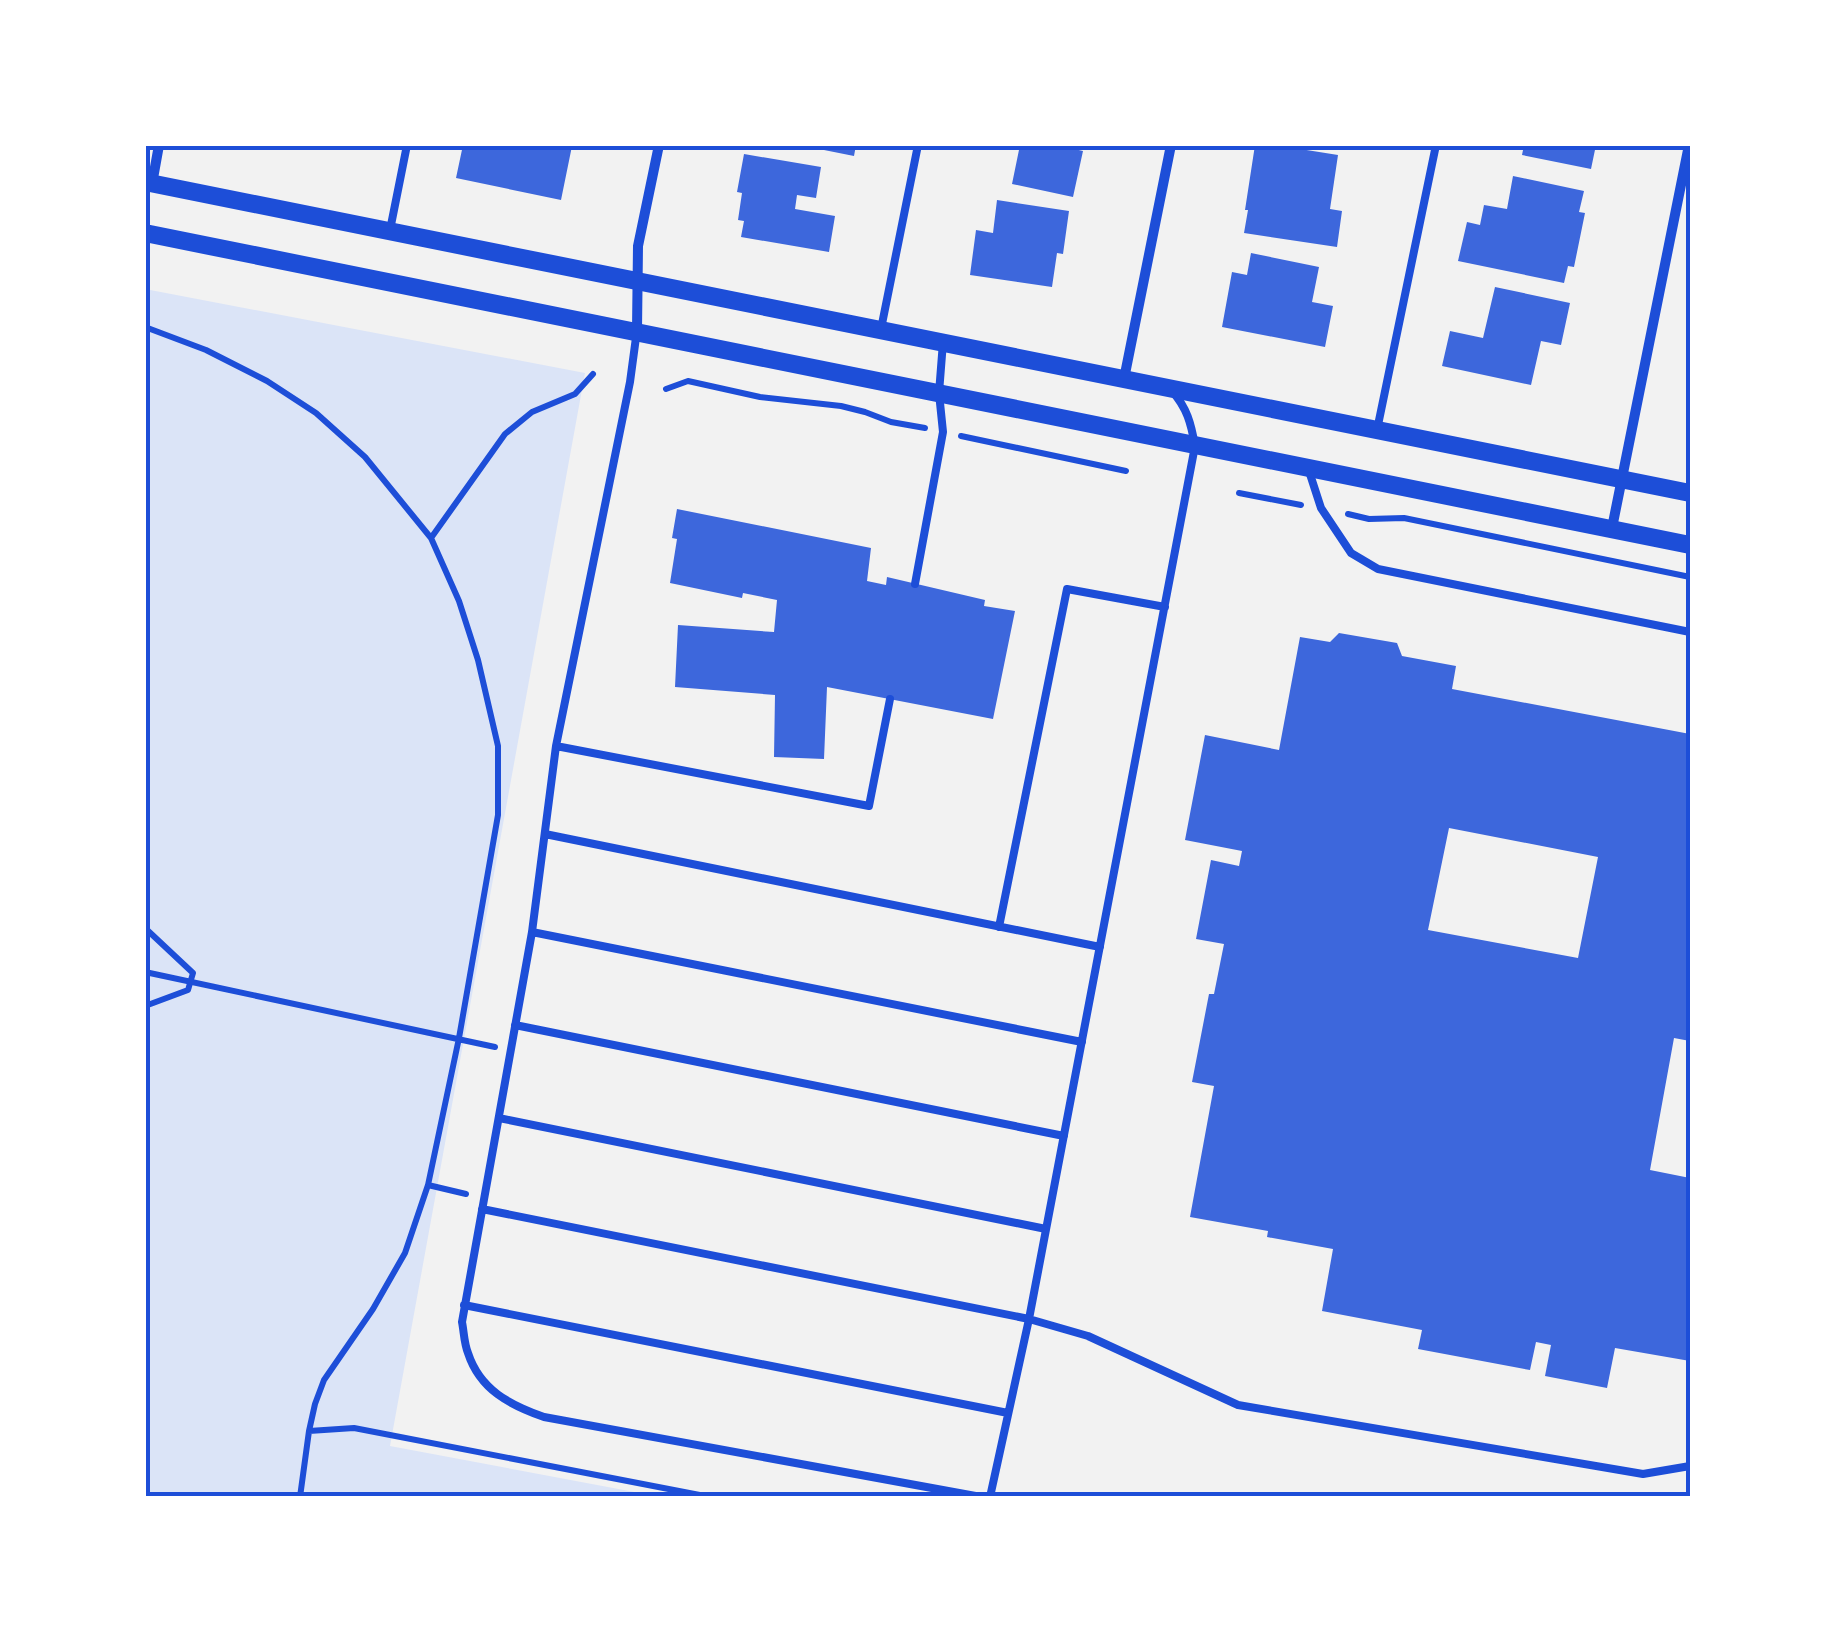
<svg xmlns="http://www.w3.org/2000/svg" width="1835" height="1642" viewBox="0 0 1835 1642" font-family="Lato,sans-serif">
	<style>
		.green { fill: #dbe4f7 }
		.building { fill: #3d67dc; fill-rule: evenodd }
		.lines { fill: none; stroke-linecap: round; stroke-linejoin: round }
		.path { stroke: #1d4ed8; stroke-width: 6 }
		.service { stroke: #1d4ed8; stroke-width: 8 }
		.minor { stroke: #1d4ed8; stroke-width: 10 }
		.tertiary { stroke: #1d4ed8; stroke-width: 18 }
		.neatline { fill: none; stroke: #1d4ed8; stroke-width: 4 }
	</style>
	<rect width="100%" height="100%" fill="#f2f2f2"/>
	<path class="green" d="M145,289L585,373L390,1446L661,1497H145Z"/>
	<path class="building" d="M463,145L572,146L561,200L456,178Z
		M809,145H856L854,156L809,147Z
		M1020,145H1070V148L1083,151L1073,197L1012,184Z
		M1255,145H1275L1338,155L1330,209L1342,211L1337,247L1244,233L1248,210H1245Z
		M1524,145H1596L1591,169L1522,155Z
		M744,154L821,167L816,198L797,195L795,209L835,216L829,252L741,237L744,221L738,220L742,193L737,192Z
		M1513,176L1584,191L1579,212L1585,213L1574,267L1568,266L1564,283L1458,261L1467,222L1480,225L1484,205L1507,209Z
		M997,200L1069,211L1063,254L1057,253L1052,287L970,275L976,230L993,233Z
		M1251,253L1319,267L1312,302L1333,306L1325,347L1222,327L1232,272L1247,275Z
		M1495,287L1570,303L1561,345L1541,341L1531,385L1442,366L1450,331L1483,338Z
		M677,509L871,548L867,581L886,585L887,577L985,600L984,606L1015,611L993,719L827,687L824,759L774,757L775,695L675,687L678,625L774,632L777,600L743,593L742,598L670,583L677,539L672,538Z
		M1339,633L1397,643L1402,656L1456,666L1452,689L1690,734V1041L1674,1038L1650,1170L1690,1178V1361L1615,1348L1607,1388L1545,1376L1551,1345L1536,1342L1530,1370L1418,1349L1422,1330L1322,1311L1333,1249L1267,1237L1268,1231L1190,1217L1214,1086L1192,1082L1209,994H1214L1224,944L1196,939L1211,860L1239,866L1242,851L1185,840L1205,735L1279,750L1300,637L1330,642ZM1449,828L1598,857L1578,958L1428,930Z"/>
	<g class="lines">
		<path class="path" d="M145,327L206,350L267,381L316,413L365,457L431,538L459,601L478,660L498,746V815L459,1038L428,1185L405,1253L373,1309L324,1380L315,1404L309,1431L300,1497
			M666,389L688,381L760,397L841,406L865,412L891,422L925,428
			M961,436L1126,471
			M1239,493L1301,505
			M1348,514L1369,519L1404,518L1690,577
			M431,538L505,434L532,412L575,394L593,374
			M145,928L193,973L188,990L145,1006
			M145,972L495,1047
			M428,1185L466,1194
			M309,1431L354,1428L710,1497"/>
		<path class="service" d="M390,230L407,145
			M881,329L918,145
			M637,330L630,382L556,746L532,932L462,1322C464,1332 464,1343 468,1353C480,1390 510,1405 544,1417L981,1497
			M1172,391C1187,408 1191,423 1195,446L1029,1319L1088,1336L1238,1405L1643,1474L1690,1466
			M1377,430L1436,145
			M1308,468L1321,508L1351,553L1378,569L1690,632
			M915,584L943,432L939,393L943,342
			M556,746L869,806L890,699
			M545,834L1100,947
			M999,927L1067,589L1165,607
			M532,932L1082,1042
			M515,1025L1064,1136
			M499,1118L1046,1229
			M482,1209L1029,1319L990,1497
			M464,1305L1008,1413"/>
		<path class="minor" d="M152,184L159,145
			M637,330L638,246L659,145
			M1124,379L1171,145
			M1612,528L1689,145"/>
		<path class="tertiary" d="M145,182C661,282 1175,390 1690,493
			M145,233C660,335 1175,440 1690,545"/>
	</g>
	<rect width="1835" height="1642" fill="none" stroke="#ffffff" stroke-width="295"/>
	<rect x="148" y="148" width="1540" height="1346" class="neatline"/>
</svg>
